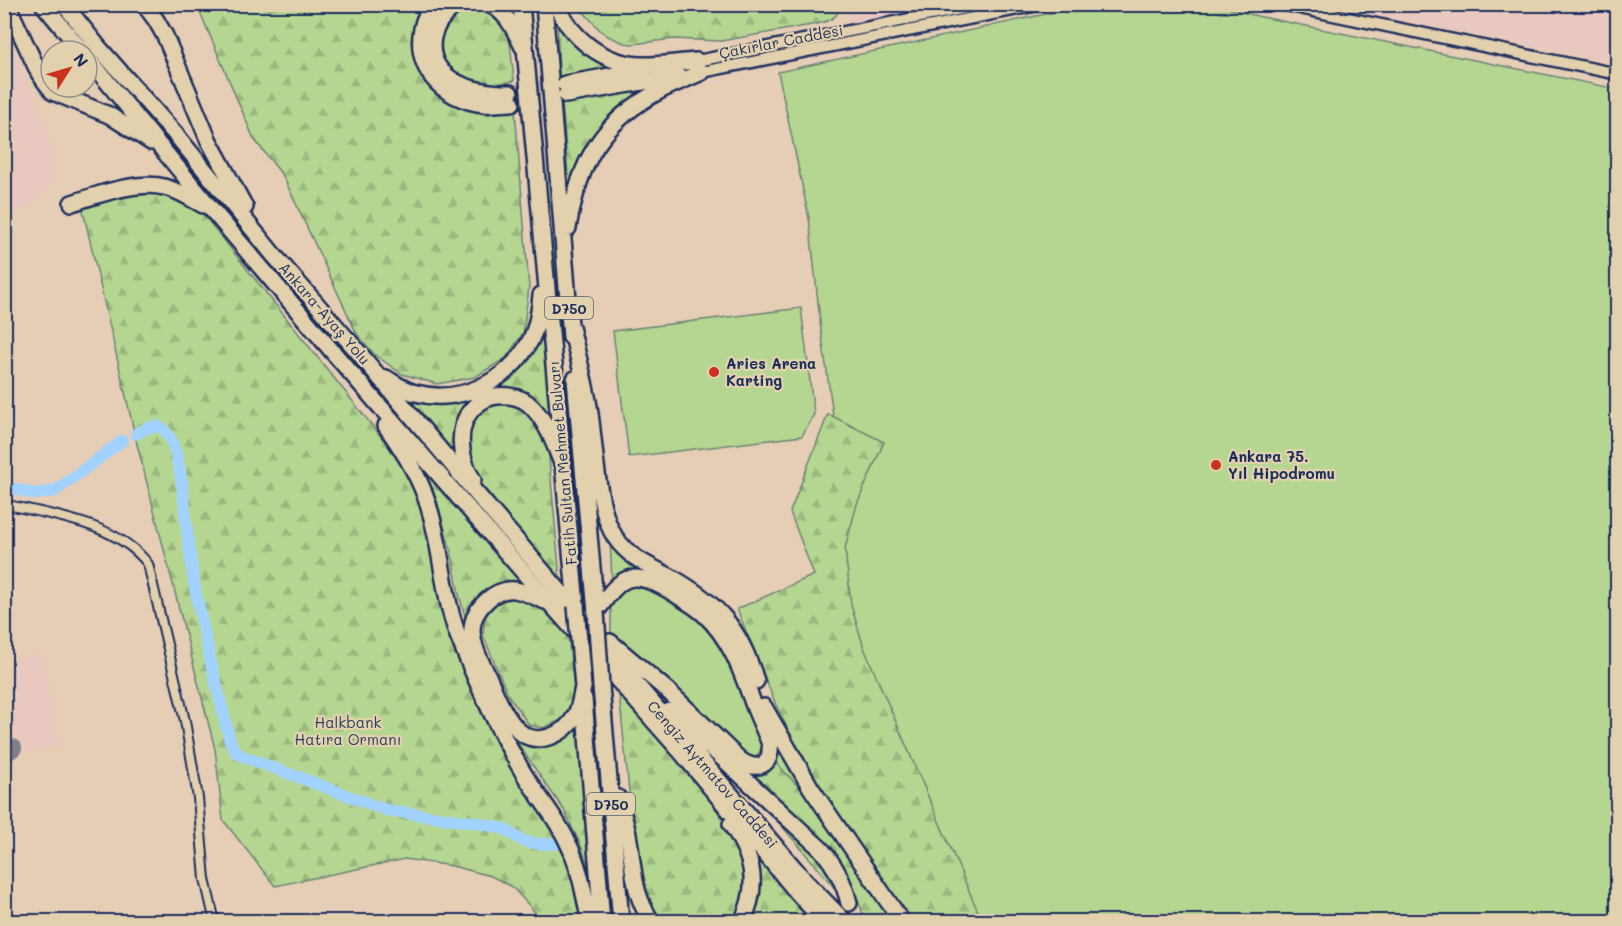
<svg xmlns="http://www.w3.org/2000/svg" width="1622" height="926" viewBox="0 0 1622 926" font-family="Mali,sans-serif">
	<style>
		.built { fill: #e9c8c0 }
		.grass { fill: #b5d690; stroke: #688277; stroke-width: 1.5 }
		.forest { fill: url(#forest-firs); stroke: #688277; stroke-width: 1.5 }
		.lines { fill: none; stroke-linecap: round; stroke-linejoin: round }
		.river { stroke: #a2d2ff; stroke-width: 12 }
		.taxiway { stroke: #807e8a; stroke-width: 18 }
		.highway-tunnel { stroke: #bdada4; stroke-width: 15; stroke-dasharray: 15 8; stroke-linecap: butt }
		.street-casing { stroke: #1b2f5e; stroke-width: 12 }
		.secondary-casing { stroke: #1b2f5e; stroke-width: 15 }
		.highway-casing { stroke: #1b2f5e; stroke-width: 20 }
		.street { stroke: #e3d1ae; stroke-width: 8 }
		.secondary { stroke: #e3d1ae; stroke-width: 10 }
		.highway { stroke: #e3d1ae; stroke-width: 15 }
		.highway-bridge-casing { stroke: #1b2f5e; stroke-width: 20; stroke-linecap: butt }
		.highway-bridge { stroke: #e3d1ae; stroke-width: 15 }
		.poi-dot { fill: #c8321e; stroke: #e3d1ae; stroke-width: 2 }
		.labels { text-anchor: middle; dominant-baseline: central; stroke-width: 4.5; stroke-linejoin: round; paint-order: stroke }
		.shield { fill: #e3d1ae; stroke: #576076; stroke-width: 1.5 }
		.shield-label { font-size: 14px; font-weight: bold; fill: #1b2f5e }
		.street-label { font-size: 15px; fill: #1b2f5e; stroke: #e3d1ae }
		.poi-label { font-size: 15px; font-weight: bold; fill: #1b2f5e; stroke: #e3d1ae; text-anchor: start }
		.park-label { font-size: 15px; fill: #2a4063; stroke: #e3d1ae }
	</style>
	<defs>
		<pattern id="forest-firs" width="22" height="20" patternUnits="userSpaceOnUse" patternTransform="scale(1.5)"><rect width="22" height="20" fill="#b5d690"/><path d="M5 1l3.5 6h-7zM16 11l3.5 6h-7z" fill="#9bb87f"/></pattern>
	</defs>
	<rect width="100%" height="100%" fill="#e6cdb6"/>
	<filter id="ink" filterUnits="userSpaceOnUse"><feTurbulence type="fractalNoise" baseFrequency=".0167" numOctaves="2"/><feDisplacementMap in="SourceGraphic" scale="12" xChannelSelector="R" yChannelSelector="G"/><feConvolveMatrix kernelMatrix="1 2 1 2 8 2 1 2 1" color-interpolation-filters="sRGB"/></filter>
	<g filter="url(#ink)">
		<path class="built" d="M849,4L952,5L851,26Z
			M1321,5H1617V63Z
			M5,34L40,110L55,157L54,182L35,201L5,218Z
			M41,653L60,745L19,754L5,695V661Z"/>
		<path class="grass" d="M1113,4H1213L1257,16L1617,89V921H953L794,515L833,415L821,330L809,218L778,72L1073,8Z
			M801,308L814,414L802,436L629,457L613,331Z
			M610,539C633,575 687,583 717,616C730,630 741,647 748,666C754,682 756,699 764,714C780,747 801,777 820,809L773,760C776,741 766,729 760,712C746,675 737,640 706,611C696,602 683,595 671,588C647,574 639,567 612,582Z
			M635,581L651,585L701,617L730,653L762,741C761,751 759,758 748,758L611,636V599Z"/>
		<path class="forest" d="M840,4C839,18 829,21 817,24L721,41L673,39L633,44L624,43L608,36L601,31L577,5Z
			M197,5H425L411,40L420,75L440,96L479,112L515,110L529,287L523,333L506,358L475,377L437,384L402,374L375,355L357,334L283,176L254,139Z
			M479,6L498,15L509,33L514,81L497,84L471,80L447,68L439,54L437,36L453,13Z
			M557,14L629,66L559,76Z
			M653,86C645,91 636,95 628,100C597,120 581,153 569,186L562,101Z
			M135,192L170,193L193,204L207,219L390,448L417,489L426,518L448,616L565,848L584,921H542L528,904L511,886L491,876L452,866L405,859L275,886L223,820L215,749L136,440L82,206Z
			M547,331L554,412L548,418C531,400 515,379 487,393C482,396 477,401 472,404L459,459L411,402L415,397L437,401L510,373L535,350Z
			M508,402L522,405L539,424L548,447L560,580C544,561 528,542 512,524C499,508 484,491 473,472C468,463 468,456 468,446C467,415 479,405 508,402Z
			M828,414L884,442L857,504L845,548L851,605L864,648L982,921H914L872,868L808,770L776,705L737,609L814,575L790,512Z
			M423,468L524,583L506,580L484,593L470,633L459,595L451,551L437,501Z
			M515,597L532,599L568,635L575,697L571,710L563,719L543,728L529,725L508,695L483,635L484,622L487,614L502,598Z
			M619,693C659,737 701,780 730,832C735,839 741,848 743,856C749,875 746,906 733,921H658L638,878Z
			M580,722L593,883L582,848L564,810L516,741L537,744Z
			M773,760L820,809L896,921H869L864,918L859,902L845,874L746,773H758Z
			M751,790L821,858L845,900Z
			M758,850L816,921L748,922L753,855Z"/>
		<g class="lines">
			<path class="river" d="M136,434C143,430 154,423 162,428C179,441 183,491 185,511C188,540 191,569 197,598C206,646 219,694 230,741L235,751L242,756L386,810L479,823L504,829L523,841L540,844H563
				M4,486L35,494L55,491L122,441"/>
			<path class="taxiway" d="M4,754L13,748"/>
			<path class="highway-tunnel" d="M510,93L562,85"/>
			<defs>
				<path id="street" d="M4,504C52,515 117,523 148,564L185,721L198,798L205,879L215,922"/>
				<path id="secondary" d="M1280,4L1618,74
					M697,61L986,4
					M702,72L1043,4"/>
				<path id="highway" d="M7,4L39,73L46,83L53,92L109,115L151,142
					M43,4L82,51
					M64,4L99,48L177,136L272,253L360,354L476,493L586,622L629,676L806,882L845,922
					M144,4L156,20L165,36L208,139L245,207
					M433,4C430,10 426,16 424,21C410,66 441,99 484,104C493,105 503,103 512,103
					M458,4C427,23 421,63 456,82C473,91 491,93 510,93
					M488,4C507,11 514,30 523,47
					M521,4L576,606
					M544,4L571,337
					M556,4C571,38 602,63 640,65C658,66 678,62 697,61
					M87,57L213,211L332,351L551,604L682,753L796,891L824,922
					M565,84L644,70
					M566,95L678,76
					M72,203C97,195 139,180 164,187C178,190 190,198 203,205
					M568,228C579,162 601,121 663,89C675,83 689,78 702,72
					M571,327C577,354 585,381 589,407C595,441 596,509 615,537C628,557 648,565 669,576C718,603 740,628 756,681
					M386,378C396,384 405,391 416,393C463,406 517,377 534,332C538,320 540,307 541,295
					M575,379L596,612
					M386,426C404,452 422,480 430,511C443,554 443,601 461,643C479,688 499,732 524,774C538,797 557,818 568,843C580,867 584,895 590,922
					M473,480C458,456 454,418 482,401C490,396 500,395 509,396C518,397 527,401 533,408C548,424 555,446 563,466
					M545,601C535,597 526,592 515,590C494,588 473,609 472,629C472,646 481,662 488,676C496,695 504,717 519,731C537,748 567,734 576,714C580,706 581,696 583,687
					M596,612C621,577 629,567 670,591C681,598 694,605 704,614C731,639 742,672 754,706C759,719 765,731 770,744C772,766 757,772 740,760L668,691L610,642
					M601,686L621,922
					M584,699L602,922
					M764,707L811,788L902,922
					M669,711L718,754L821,849C835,865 844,882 849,903
					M618,798C622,812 627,826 629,840C634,871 633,894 652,922
					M731,824C753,857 760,885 742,922"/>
			</defs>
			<use href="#street" class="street-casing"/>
			<use href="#secondary" class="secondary-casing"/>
			<use href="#highway" class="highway-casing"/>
			<use href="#street" class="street"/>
			<use href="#secondary" class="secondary"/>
			<use href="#highway" class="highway"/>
			<defs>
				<path id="highway-bridge" d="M576,606L583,687
					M596,612L601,686"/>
			</defs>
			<use href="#highway-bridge" class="highway-bridge-casing"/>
			<use href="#highway-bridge" class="highway-bridge"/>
		</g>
	</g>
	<g class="poi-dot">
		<circle cx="714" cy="372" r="6"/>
		<circle cx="1216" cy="465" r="6"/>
	</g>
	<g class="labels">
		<g class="shield">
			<rect x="545" y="297" width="48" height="22" rx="4.5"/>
			<rect x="587" y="793" width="48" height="22" rx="4.5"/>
		</g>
		<g class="shield-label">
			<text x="569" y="308">D750</text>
			<text x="611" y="804">D750</text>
		</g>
		<g class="street-label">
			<text transform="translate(781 41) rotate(-11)">Çakırlar Caddesi</text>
			<text transform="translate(325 313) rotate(49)">Ankara-Ayaş Yolu</text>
			<text transform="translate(562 463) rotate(-95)">Fatih Sultan Mehmet Bulvarı</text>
			<text transform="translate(713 774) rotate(49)">Cengiz Aytmatov Caddesi</text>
		</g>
		<g class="poi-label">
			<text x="726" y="363">Aries Arena<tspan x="726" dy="17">Karting</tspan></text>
			<text x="1228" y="456">Ankara 75.<tspan x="1228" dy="17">Yıl Hipodromu</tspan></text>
		</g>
		<g class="park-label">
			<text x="348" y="722">Halkbank<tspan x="348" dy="17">Hatıra Ormanı</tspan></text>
		</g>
	</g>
	<rect width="1622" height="926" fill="none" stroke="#e3d1ae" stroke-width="24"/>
	<rect x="12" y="12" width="1598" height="902" fill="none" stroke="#1b2f5e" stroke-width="2" filter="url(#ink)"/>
	<g transform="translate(69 69) rotate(53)"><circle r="28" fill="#e3d1ae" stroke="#93908e" stroke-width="1.5"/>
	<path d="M0-4.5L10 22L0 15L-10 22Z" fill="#c8321e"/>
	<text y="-9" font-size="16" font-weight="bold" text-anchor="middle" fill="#1b2f5e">N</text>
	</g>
</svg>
